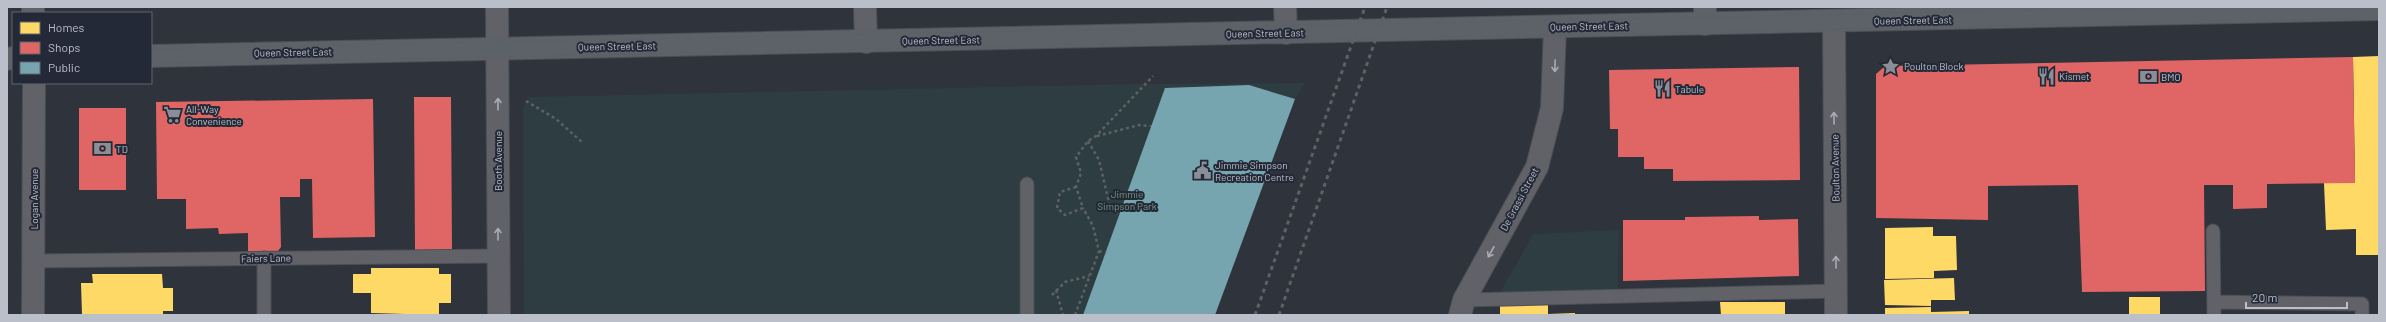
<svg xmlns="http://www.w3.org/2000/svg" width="2386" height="322" viewBox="0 0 2386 322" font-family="Barlow,sans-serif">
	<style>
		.green { fill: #2d3d41 }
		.homes { fill: #ffd966 }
		.shops { fill: #e06666 }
		.public { fill: #76a5af }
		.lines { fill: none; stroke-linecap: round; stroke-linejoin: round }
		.lane-casing { stroke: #4b4e54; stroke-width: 15 }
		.street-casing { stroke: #4b4e54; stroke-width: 24 }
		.secondary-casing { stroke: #4b4e54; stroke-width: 24 }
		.path { stroke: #5d6166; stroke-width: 2.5; stroke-dasharray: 3 3; stroke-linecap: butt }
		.lane { stroke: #606268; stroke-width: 13 }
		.street { stroke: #606268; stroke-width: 22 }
		.secondary { stroke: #5d6168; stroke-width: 22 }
		.tram { stroke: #5e6066; stroke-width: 1 }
		.rail { stroke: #5e6066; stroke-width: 3; stroke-dasharray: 4 4; stroke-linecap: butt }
		.oneway { stroke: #a9acb6 }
		.labels { text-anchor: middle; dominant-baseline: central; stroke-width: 4; stroke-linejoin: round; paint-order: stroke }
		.street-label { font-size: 10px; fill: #bbbfca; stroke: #232936 }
		.poi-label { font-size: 10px; fill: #bbbfca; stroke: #232936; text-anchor: start }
		.park-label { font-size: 10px; fill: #759881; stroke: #232936 }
	</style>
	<rect width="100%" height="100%" fill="#2f333b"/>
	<path class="green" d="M1305,83L1295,99L1215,315H524L523,108L526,100L530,97L1138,84Z
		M1619,230L1618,291L1500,293L1533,234Z"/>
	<path class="homes" d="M2379,56V255H2356V229L2326,230L2324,183H2355L2353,57Z
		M1933,227V236H1956L1957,270L1934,271V278L1885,279V228Z
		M371,268H439V274H451V303H439V315L371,313V293H353V274H371Z
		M92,274H162L163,288H173V311H163V315H82L81,283H93Z
		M1954,278L1955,300H1931V306L1885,305L1884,280Z
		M2129,297H2160V315H2129Z
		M1720,302H1785V315H1721Z
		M1548,304V314L1575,313V315H1500V305Z
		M1931,307V312L1969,311V315H1885V308Z"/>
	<path class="shops" d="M2353,57L2355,183L2267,184V208L2233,209V185H2204L2205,291L2082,292L2078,185L1988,186V220L1876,218V74L1885,66Z
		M1799,67L1800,180L1673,181V169H1644V157H1618V129H1610L1609,70Z
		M414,97H451L452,250H415Z
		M373,99L375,237L313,238L312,179H300V197H280L281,247L275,255H248V233L219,234L218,228L186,229V199H157L156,102Z
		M79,108H126V190H79Z
		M1759,216V220L1798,219L1799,276L1623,281V220H1685V217Z"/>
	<path class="public" d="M1249,85L1295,99L1215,315H1083L1165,88Z"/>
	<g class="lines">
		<defs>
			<path id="lane" d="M1027,184V315
				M2213,231L2214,315
				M264,258V315
				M33,261L498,256
				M1464,300L1836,291
				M2214,302L2362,304V315"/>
			<path id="street" d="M33,7V13
				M497,7L499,315
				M865,7L866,42
				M1285,7L1286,33
				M1705,7V24
				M1834,21L1836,315
				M33,315L34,83
				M1460,315L1464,300L1537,167L1552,108L1555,27"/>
			<path id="secondary" d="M151,56L2379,9
				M7,59L13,58"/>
		</defs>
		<use href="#lane" class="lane-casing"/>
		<use href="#street" class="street-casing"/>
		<use href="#secondary" class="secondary-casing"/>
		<path class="path" d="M526,101L556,119L583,143
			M1097,136L1139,125L1151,126
			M1088,141L1099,160L1111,211L1119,214
			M1076,187L1060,192L1057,208L1065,215L1083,208L1076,187L1081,173L1076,157L1088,141L1096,136L1153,76
			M1099,251L1106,253
			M1056,290L1063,315
			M1052,295L1065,282L1089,276
			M1075,315L1099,251L1093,226L1083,208"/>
		<use href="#lane" class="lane"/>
		<use href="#street" class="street"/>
		<use href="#secondary" class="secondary"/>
		<path class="tram" d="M151,49L2206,7
			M7,51H13
			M151,64L2379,18
			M7,66H13"/>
		<path class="rail" d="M1255,315L1365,7
			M1279,315L1387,7"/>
	</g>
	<defs><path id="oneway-shaft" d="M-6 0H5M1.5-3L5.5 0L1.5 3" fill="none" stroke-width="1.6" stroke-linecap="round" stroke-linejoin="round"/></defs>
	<g class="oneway">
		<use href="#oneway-shaft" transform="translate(1555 66) rotate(91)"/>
		<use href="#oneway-shaft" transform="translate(498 104) rotate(-90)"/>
		<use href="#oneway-shaft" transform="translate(1834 118) rotate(-91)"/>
		<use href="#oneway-shaft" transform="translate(498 234) rotate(-90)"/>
		<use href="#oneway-shaft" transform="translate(1491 252) rotate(119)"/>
		<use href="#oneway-shaft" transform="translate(1836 262) rotate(-91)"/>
	</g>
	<defs>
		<symbol id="sight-bare" viewBox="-9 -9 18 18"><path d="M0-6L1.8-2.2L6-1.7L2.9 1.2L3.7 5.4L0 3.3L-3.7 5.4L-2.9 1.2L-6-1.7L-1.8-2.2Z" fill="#8a8e98" stroke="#232936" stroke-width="2.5" paint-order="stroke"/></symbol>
		<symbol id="restaurant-bare" viewBox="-9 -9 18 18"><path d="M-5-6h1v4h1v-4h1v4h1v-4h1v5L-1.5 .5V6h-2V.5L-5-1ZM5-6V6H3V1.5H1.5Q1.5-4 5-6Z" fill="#8a8e98" stroke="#232936" stroke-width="2.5" paint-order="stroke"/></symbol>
		<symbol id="bank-bare" viewBox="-9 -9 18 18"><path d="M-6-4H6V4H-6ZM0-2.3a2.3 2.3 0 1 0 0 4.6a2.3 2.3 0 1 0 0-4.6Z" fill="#8a8e98" stroke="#232936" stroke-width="2.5" paint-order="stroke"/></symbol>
		<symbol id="supermarket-bare" viewBox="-9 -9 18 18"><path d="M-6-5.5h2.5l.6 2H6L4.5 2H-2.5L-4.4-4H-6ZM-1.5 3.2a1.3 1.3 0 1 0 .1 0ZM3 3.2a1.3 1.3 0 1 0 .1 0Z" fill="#8a8e98" stroke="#232936" stroke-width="2.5" paint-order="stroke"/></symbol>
		<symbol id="civic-bare" viewBox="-9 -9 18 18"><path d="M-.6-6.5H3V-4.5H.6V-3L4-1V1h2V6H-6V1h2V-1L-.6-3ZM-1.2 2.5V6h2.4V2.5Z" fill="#8a8e98" stroke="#232936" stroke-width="2.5" paint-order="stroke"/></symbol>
	</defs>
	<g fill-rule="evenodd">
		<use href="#sight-bare" x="1878" y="54" width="25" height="25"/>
		<use href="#restaurant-bare" x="2034" y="64" width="25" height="25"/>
		<use href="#bank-bare" x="2136" y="64" width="25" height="25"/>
		<use href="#restaurant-bare" x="1650" y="76" width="25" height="25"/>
		<use href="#supermarket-bare" x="160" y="102" width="25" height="25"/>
		<use href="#bank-bare" x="90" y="136" width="25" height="25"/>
		<use href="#civic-bare" x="1190" y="158" width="25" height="25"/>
	</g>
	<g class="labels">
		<g class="street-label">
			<text transform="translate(1913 20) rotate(-1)">Queen Street East</text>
			<text transform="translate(1589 26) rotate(-1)">Queen Street East</text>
			<text transform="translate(1265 33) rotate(-1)">Queen Street East</text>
			<text transform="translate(941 40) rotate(-1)">Queen Street East</text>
			<text transform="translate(617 46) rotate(-1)">Queen Street East</text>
			<text transform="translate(293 52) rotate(-1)">Queen Street East</text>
			<text transform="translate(498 161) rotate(-90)">Booth Avenue</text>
			<text transform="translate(1835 168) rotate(-91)">Boulton Avenue</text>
			<text transform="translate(34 199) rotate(-90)">Logan Avenue</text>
			<text transform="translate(1519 199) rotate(-62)">De Grassi Street</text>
			<text transform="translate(266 258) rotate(-1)">Faiers Lane</text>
		</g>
		<g class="poi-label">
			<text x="1904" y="66">Poulton Block</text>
			<text x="2059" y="76">Kismet</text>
			<text x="2161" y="77">BMO</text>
			<text x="1675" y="89">Tabule</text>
			<text x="186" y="109">All-Way<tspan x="186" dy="12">Convenience</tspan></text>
			<text x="116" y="149">TD</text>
			<text x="1215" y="165">Jimmie Simpson<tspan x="1215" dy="12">Recreation Centre</tspan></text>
		</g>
		<g class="park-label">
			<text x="1127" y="194">Jimmie<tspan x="1127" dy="12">Simpson Park</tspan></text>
		</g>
	</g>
	<rect width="2386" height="322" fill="none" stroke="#bbbfca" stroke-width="16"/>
	<rect x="12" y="12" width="140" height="72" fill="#232936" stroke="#606571"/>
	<rect x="20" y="22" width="20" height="12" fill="#ffd966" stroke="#606571"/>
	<text x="48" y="32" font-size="12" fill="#bbbfca">Homes</text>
	<rect x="20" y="42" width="20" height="12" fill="#e06666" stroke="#606571"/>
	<text x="48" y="52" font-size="12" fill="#bbbfca">Shops</text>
	<rect x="20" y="62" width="20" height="12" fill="#76a5af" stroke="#606571"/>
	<text x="48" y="72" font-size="12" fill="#bbbfca">Public</text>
	<path d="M2246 302v6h101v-6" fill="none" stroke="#bbbfca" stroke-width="2"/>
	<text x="2252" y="302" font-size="12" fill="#bbbfca" stroke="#232936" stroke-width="3" paint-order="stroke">20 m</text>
</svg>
